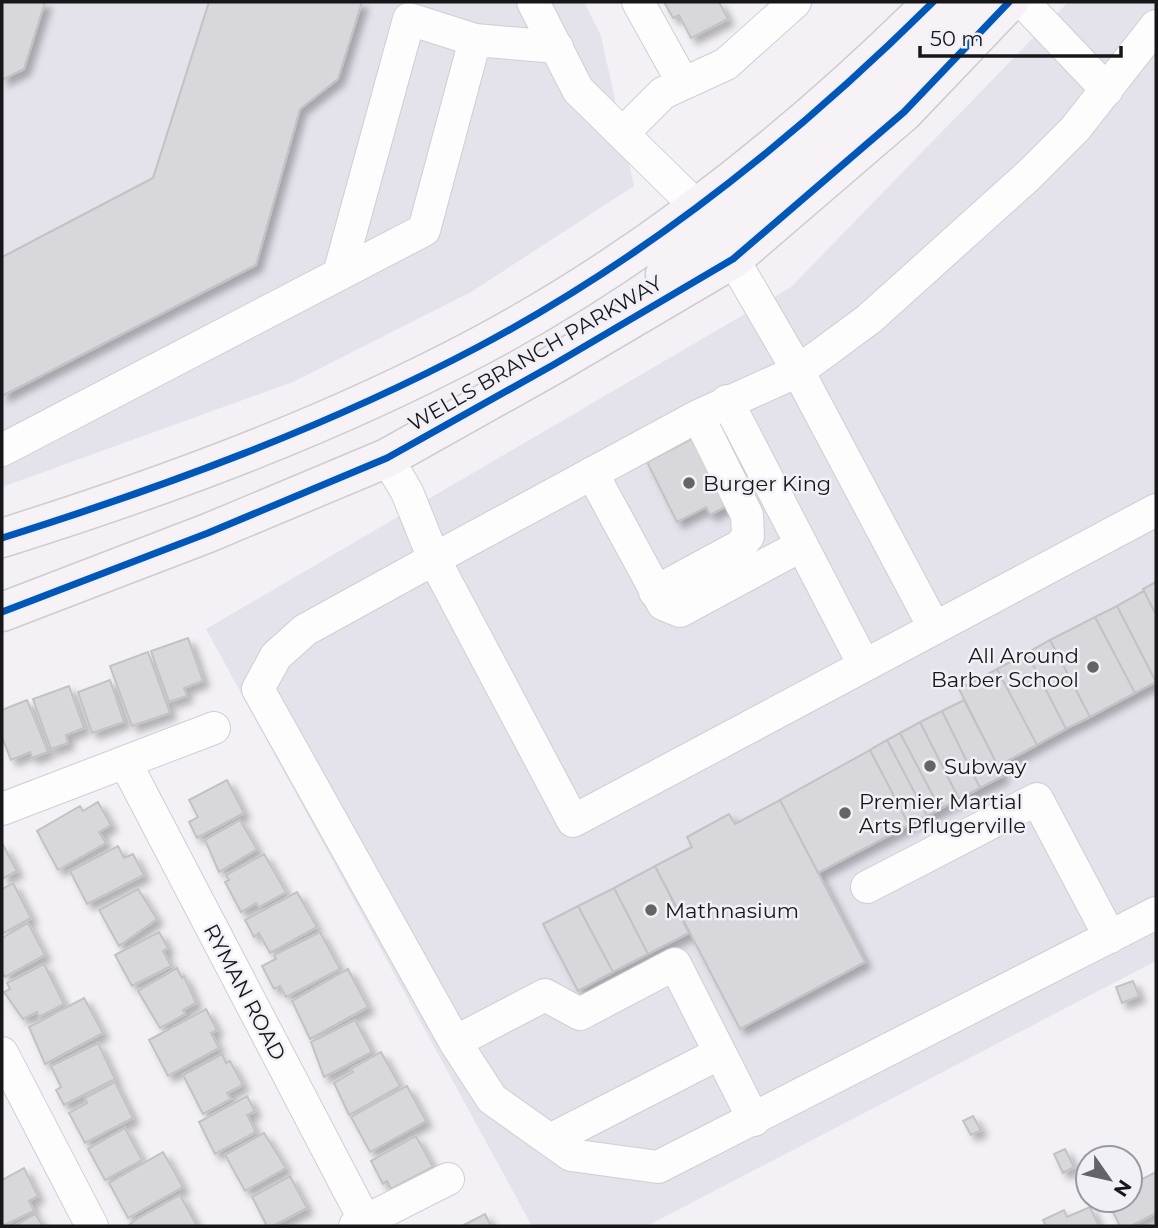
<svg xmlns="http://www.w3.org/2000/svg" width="1158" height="1228" viewBox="0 0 1158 1228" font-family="Montserrat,sans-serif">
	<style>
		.built { fill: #e4e2eb }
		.building { fill: #d8d8dc; stroke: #c2c1c4; stroke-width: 2; filter: url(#shadow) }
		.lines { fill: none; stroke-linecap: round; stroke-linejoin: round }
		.minor-casing { stroke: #cfced1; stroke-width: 34 }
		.major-casing { stroke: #cdccce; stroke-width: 41 }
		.minor { stroke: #fdfdfe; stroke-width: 32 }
		.major { stroke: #f6f2f6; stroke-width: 38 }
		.cycleway-casing { stroke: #f2f0f7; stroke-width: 11 }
		.cycleway { stroke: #0057b8; stroke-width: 7 }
		.poi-dot { fill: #646366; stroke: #f2f0f7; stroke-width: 2.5 }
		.labels { text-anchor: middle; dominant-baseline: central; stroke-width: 5; stroke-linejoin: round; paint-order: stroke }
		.street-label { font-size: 21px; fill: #171719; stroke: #f2f0f7 }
		.poi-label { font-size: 21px; fill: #171719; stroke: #f2f0f7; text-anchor: start }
	</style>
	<defs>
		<filter id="shadow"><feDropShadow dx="6" dy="6" stdDeviation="3.5" flood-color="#0004"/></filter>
	</defs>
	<rect width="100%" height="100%" fill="#f3f1f6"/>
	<path class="built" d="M2,2H584L601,36L634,186L471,292L293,382L2,487Z
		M1068,2H1156V961L647,1226H532L206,629L791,287Z"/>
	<path class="building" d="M2,2H45L24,69L2,80Z
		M209,2H362L338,79L300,109L256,265L2,396V257L153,178Z
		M664,2H719L728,19L691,38L679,15L673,18Z
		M697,436L731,504L710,515L706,507L677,522L647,462Z
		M1156,582V615L1143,589Z
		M1144,591L1156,615V682L1117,606Z
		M1117,606L1156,682L1135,693L1095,617Z
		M1095,617L1135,693L1090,717L1050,640Z
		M188,638L203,681L184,688L187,696L169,702L151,651Z
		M1050,640L1090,717L1066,729L1027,653Z
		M148,652L170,713L132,726L110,666Z
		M1027,653L1066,729L1037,745L997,669Z
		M997,669L1037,745L998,766L959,689Z
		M110,680L124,722L92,733L78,692Z
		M69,686L84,728L66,735L68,743L51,749L33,699Z
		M27,700L48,752L32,758L30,752L11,760L2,737V710Z
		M964,700L1003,776L980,788L942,711Z
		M942,711L980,788L959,799L920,722Z
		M920,722L959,799L940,809L900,733Z
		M900,733L940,809L927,816L887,740Z
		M887,740L927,816L909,825L870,750Z
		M870,750L909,825L818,873L780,800Z
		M227,780L244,813L197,838L189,822L198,817L189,800Z
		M780,800L865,962L740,1029L655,866L692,847L687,837L729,814L735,824Z
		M98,802L111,825L99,832L106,843L58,870L37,831L80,806L83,811Z
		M240,820L257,849L219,872L205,840Z
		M2,843L17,871L2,879Z
		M118,846L124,858L133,854L144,875L87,904L70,871Z
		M264,854L286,892L259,907L256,903L241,912L225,882L229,880L226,875Z
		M655,866L689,933L648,954L614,888Z
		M13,883L31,918L2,934V889Z
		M614,888L648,954L613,972L578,906Z
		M138,889L157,919L119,946L99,910Z
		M297,892L317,927L270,953L259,933L254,937L245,920Z
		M578,906L613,972L578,991L543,924Z
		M28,923L45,955L5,977L2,972V938Z
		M159,932L168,948L163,951L171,966L132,986L115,955Z
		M320,932L340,969L286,997L280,986L274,989L262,966L276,959L274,955Z
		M44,964L64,1004L39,1017L37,1012L23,1019L4,992L10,989L7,983Z
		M177,968L182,978L184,976L196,1003L183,1010L185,1014L160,1028L138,991Z
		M348,969L368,1007L310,1039L292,1001Z
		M1133,981L1139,996L1122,1003L1116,987Z
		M84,998L103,1033L45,1064L29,1027Z
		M206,1009L217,1030L211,1033L219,1048L168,1076L149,1040Z
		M355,1020L372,1052L324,1077L311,1042Z
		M98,1043L115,1079L64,1105L56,1090L61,1087L51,1066Z
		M381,1052L400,1086L349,1115L334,1083L353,1072L351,1069Z
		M222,1054L226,1063L230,1061L243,1085L227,1093L231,1099L203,1114L183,1075Z
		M115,1082L133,1118L85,1143L69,1113L87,1103L85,1098Z
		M407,1086L426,1121L370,1152L351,1117Z
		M247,1096L255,1111L247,1115L256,1132L215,1154L199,1122Z
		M973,1116L981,1130L971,1135L963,1121Z
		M125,1128L142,1160L105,1180L88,1149Z
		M264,1133L286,1168L245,1191L225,1155Z
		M416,1136L433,1167L391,1189L387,1181L383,1184L371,1161Z
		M1065,1149L1074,1167L1063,1173L1054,1154Z
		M163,1152L183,1187L128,1218L109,1183Z
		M24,1168L38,1196L29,1201L34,1211L2,1226V1180Z
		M1156,1172V1213L1131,1226H1120L1107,1200H1130V1185Z
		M290,1176L307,1208L273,1226H267L252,1197Z
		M180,1195L197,1226H128L135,1220Z
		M1090,1207L1099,1226H1046L1043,1220L1064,1210L1067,1217Z
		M35,1214L43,1226H15Z
		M485,1214L491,1226H462Z"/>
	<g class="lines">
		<defs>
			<path id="minor" d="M533,2L578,90L697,207
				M638,2L683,83
				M1023,2L1107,90
				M623,133L663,93L726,64L795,2
				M733,259L798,371L934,627
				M339,274L409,19L475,40L557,47
				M727,401L864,665
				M2,450L424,230L475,40
				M387,458L407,492L434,559L698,416L798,371L823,353L869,319L1029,175L1075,129L1156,26
				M592,473L663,604L680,611L802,545
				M1156,510L573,821L434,559L305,630L276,656L258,689L455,1042L492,1099L571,1155L658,1167L1156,913
				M655,592L740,546L748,536L747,515L698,416
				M125,762L365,1221
				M2,809L214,728
				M867,887L1037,799L1110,937
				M455,1042L545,995L580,1014L675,964L754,1120
				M2,1053L92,1226
				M550,1140L720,1053
				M355,1226L448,1179"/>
			<path id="major" d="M733,259L721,236L735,215L800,163L896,78L967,2
				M665,274C696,255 723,246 697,207
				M2,538C164,487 327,427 478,347C646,258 798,136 933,2
				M2,612L208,533L387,458L553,365L733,259L904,112L1009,2"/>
		</defs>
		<use href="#minor" class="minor-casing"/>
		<use href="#major" class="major-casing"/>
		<use href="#minor" class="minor"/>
		<use href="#major" class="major"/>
		<defs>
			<path id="cycleway" d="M2,538C164,487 327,427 478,347C646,258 798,136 933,2
				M2,612L208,533L387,458L553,365L733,259L904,112L1009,2"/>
		</defs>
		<use href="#cycleway" class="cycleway-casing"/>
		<use href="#cycleway" class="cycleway"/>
	</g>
	<g class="poi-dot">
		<circle cx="689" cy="483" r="7"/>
		<circle cx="1093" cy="667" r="7"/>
		<circle cx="930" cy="766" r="7"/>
		<circle cx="845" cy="813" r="7"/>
		<circle cx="651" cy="910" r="7"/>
	</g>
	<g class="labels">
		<g class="street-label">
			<text transform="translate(535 353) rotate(-30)">WELLS BRANCH PARKWAY</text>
			<text transform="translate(245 992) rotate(62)">RYMAN ROAD</text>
		</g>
		<g class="poi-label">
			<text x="703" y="483">Burger King</text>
			<text x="1079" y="655" text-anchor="end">All Around<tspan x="1079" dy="24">Barber School</tspan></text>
			<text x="944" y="766">Subway</text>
			<text x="859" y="801">Premier Martial<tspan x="859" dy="24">Arts Pflugerville</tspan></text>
			<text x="665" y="910">Mathnasium</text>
		</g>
	</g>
	<rect width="1158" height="1228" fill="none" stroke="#171719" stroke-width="7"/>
	<g transform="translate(1109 1179) rotate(124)"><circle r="33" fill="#f2f0f7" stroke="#9a999e" stroke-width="2"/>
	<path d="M0-5L12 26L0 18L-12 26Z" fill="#646366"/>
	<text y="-10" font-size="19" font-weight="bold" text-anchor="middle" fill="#171719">N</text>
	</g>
	<path d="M920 46v10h201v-10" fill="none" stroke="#171719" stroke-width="3.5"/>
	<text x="930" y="46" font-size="21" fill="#171719" stroke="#f2f0f7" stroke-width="5" paint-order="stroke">50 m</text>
</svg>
